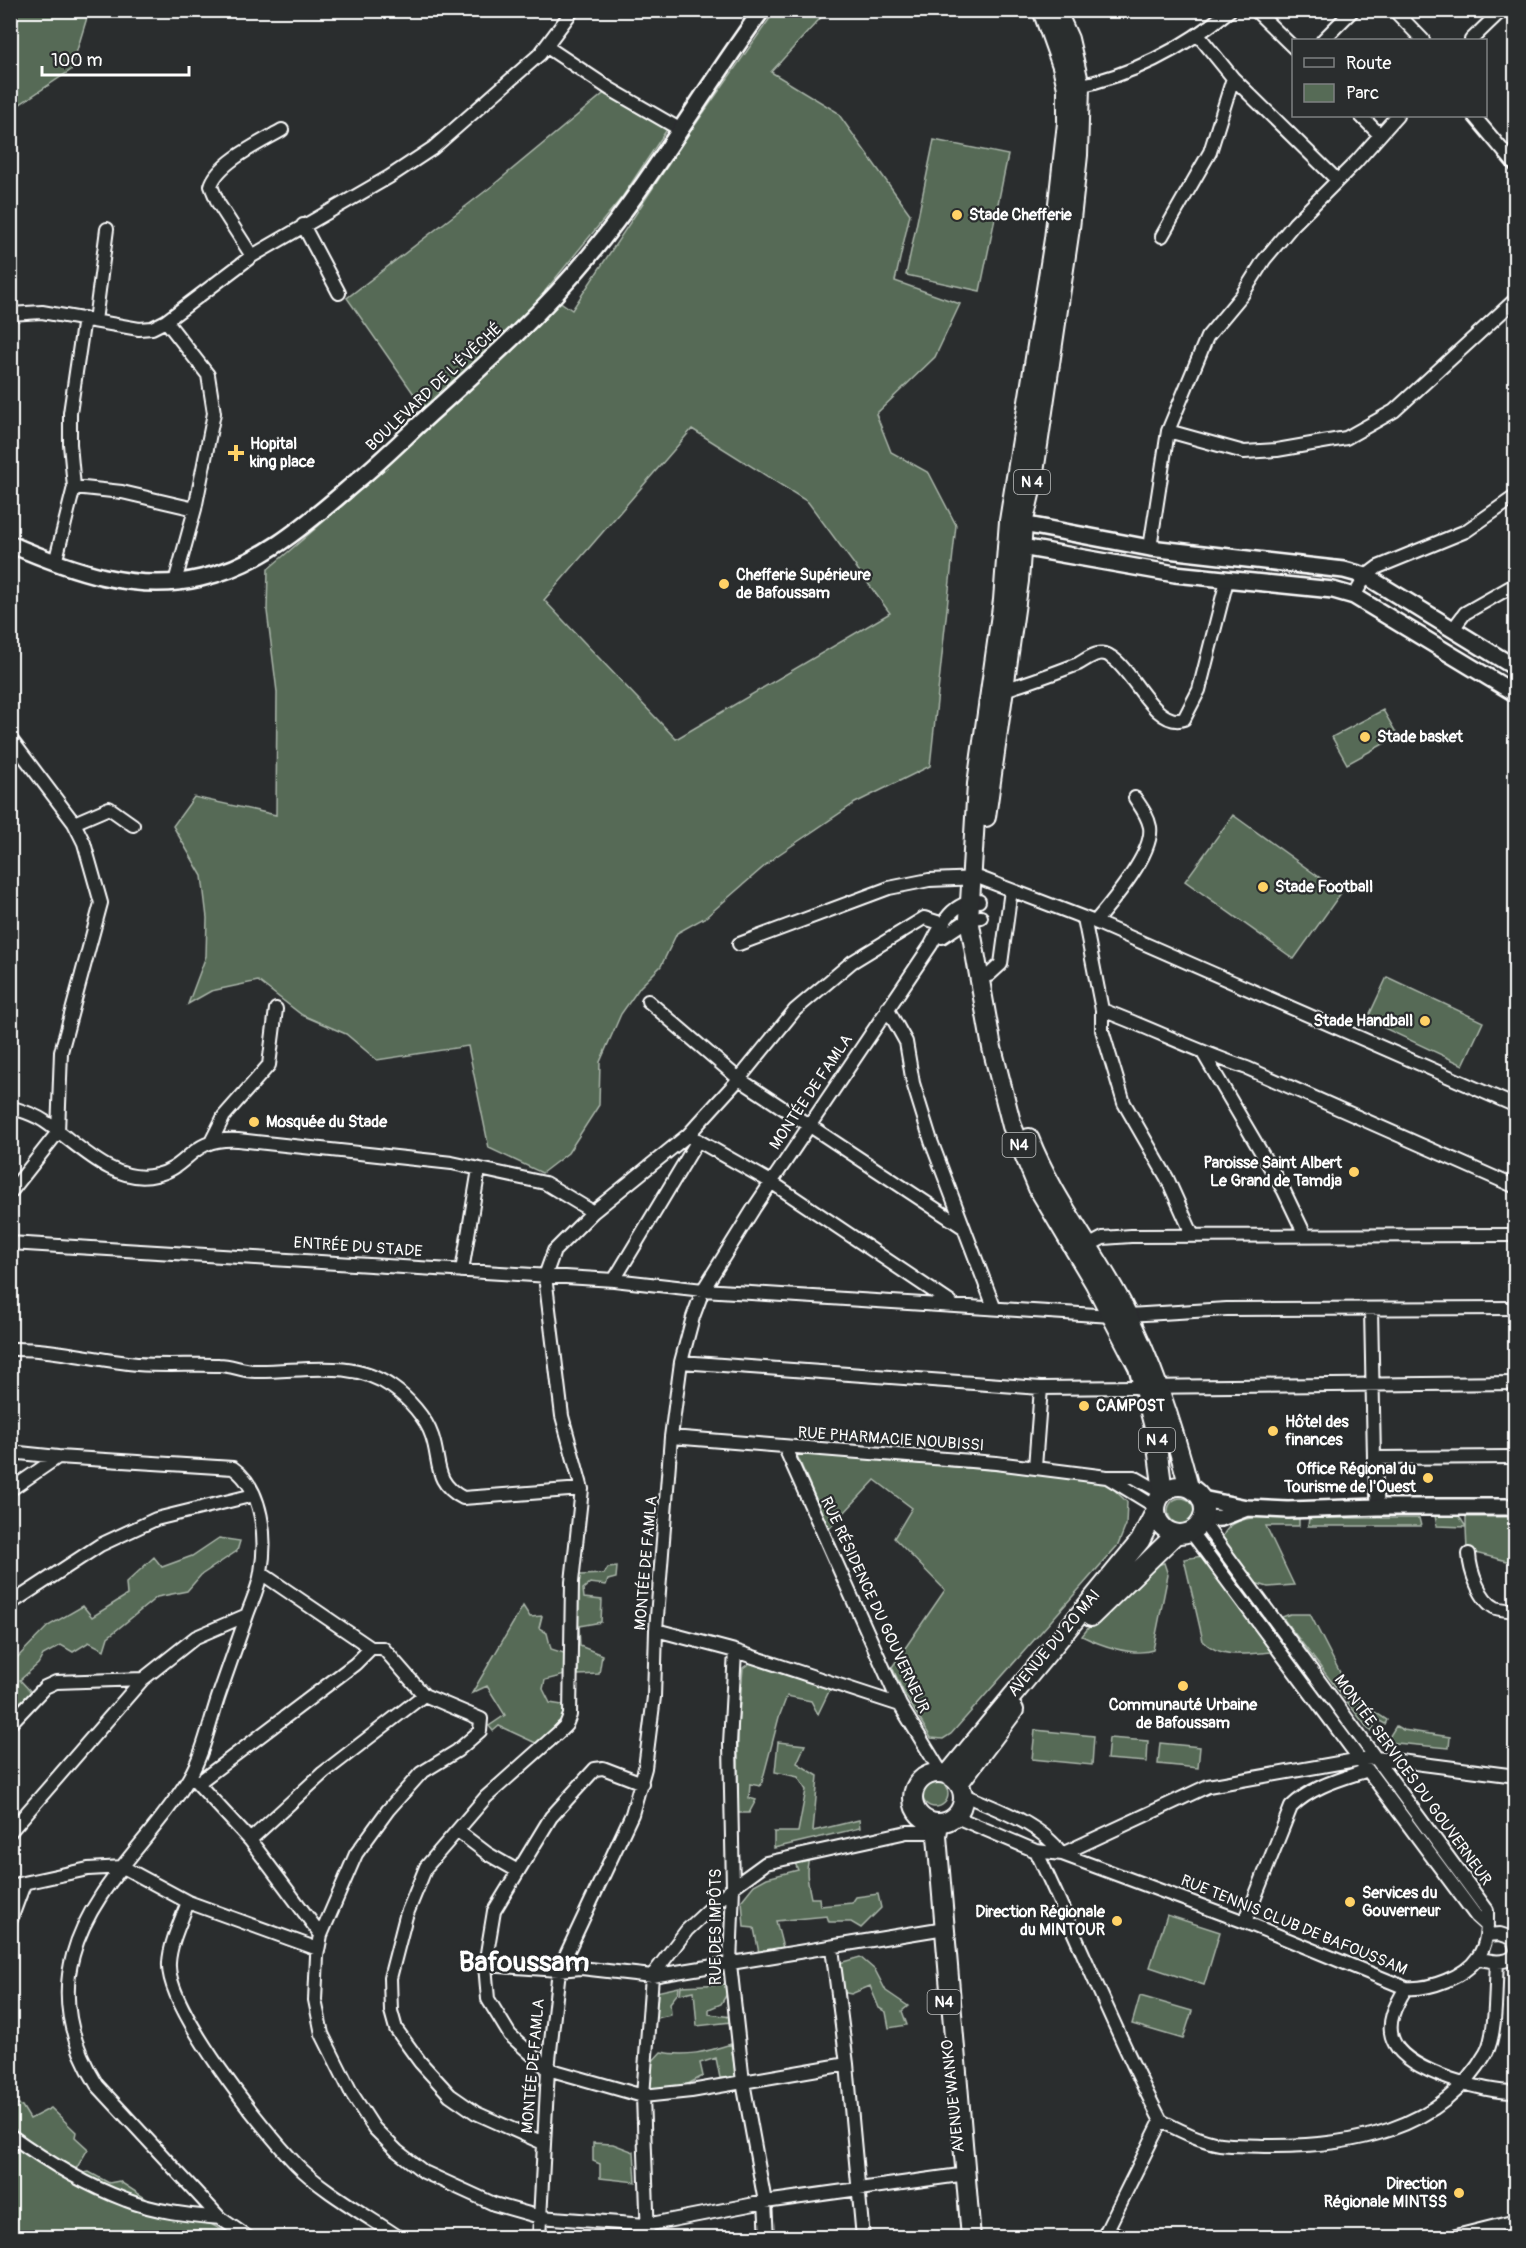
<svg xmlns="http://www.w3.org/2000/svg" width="1526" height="2248" viewBox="0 0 1526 2248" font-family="Pangolin,sans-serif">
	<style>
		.green { fill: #566b56; stroke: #aab5aa; stroke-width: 1.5; fill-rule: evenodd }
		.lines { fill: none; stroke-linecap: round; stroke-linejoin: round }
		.minor-casing { stroke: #fff; stroke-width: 16 }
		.major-casing { stroke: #fff; stroke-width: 20 }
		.highway-casing { stroke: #fff; stroke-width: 22 }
		.minor { stroke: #2a2d2e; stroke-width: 12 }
		.major { stroke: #2a2d2e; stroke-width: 15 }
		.highway { stroke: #2a2d2e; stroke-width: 18 }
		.poi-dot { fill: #ffd166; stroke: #2a2d2e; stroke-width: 2 }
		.labels { text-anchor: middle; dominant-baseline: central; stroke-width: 4.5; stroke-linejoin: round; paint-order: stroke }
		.shield { fill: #2a2d2e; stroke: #bfc0c0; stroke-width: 1.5 }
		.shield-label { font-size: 15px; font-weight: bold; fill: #fff }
		.poi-label { font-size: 16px; font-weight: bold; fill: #fff; stroke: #2a2d2e; text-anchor: start }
		.street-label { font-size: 16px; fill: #fff; stroke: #2a2d2e }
		.town-label { font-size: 28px; font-weight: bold; fill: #fff; stroke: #2a2d2e }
	</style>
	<rect width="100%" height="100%" fill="#2a2d2e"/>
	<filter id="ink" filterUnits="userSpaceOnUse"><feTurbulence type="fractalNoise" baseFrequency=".0167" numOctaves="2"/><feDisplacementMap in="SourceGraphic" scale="12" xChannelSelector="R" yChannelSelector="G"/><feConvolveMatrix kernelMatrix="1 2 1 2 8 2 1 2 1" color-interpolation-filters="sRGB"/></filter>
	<g filter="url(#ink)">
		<path class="green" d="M11,10L89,11L71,70L11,110Z
			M775,11H827L771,72L837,112L910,214L895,281L960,304L935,357L876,414L891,452L929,473L956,525L930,766L855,803L775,857L706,917L677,933L661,966L640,987L621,1014L600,1062L599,1105L568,1153L542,1173L489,1148L468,1046L377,1060L346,1034L302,1015L258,981L211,991L188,1004L206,956L207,918L202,876L173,826L194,797L276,815L277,692L267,611L268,569L370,482L432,420L347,298L492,186L608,90L668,128L623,196L545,291L572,310L688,135ZM692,429L808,502L890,613L676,739L544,600Z
			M934,140L1008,155L980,291L906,275Z
			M1383,710L1398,736L1347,764L1332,737Z
			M1233,815L1341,893L1294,959L1185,881Z
			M1387,977L1483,1022L1463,1065L1367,1020Z
			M796,1453L1104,1480L1127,1502L1126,1525L1118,1545L951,1734L943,1739L931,1738L905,1695L892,1667L945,1590L894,1538L912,1508L875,1480L829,1529Z
			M1168 1511a13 13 0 1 1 26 0a13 13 0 1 1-26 0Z
			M1435,1516H1459L1466,1527V1517H1515V1563L1467,1551L1466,1527L1437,1526Z
			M1299,1517V1526H1266L1294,1585L1268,1587L1255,1583L1222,1539C1230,1510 1275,1518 1299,1517Z
			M1309,1518H1419L1421,1526H1308Z
			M219,1538L240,1541L237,1551L201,1575L187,1591L157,1597L108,1637L104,1650L89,1642L73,1652L61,1645L43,1655L38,1664L20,1680L32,1693L11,1708V1664L48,1626L83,1606L92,1617L127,1595L126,1583L154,1557L162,1567L192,1556Z
			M1202,1556L1271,1652C1248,1654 1220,1659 1203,1641L1184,1559Z
			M1164,1563L1168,1575L1153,1650C1133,1657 1100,1645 1082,1636L1097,1617L1153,1566Z
			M617,1567L616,1578L608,1580L606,1585L590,1583L583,1589L584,1598L602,1600L601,1622L579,1626L580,1646L602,1655L599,1674L578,1675L576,1580L580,1575L604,1574L608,1568Z
			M523,1606L530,1617L542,1616L539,1628L547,1633L551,1649L564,1653L569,1674L545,1680L543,1689L550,1703L569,1706L567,1713L538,1744L499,1726L493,1731L489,1726L505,1715L487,1686L472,1693Z
			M1290,1614H1310L1353,1698L1387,1720L1385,1724L1378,1720L1371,1731L1368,1729L1282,1617Z
			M751,1662L832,1685L818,1714L811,1701L787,1696L779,1717L762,1782L760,1786L750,1784L749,1798L756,1800L749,1813H738V1727L743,1668Z
			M1396,1726L1403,1730L1450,1737L1449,1748L1386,1742Z
			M1035,1730L1094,1736L1092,1765L1032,1759Z
			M1109,1738L1148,1741L1147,1762L1107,1759Z
			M778,1742L805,1745L797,1763L818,1776L813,1831L859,1820L860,1828L774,1848V1832H798L806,1790L798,1777L775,1772Z
			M1160,1743L1200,1747L1198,1768L1158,1764Z
			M922 1794a13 13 0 1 1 26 0a13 13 0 1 1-26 0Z
			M811,1854C804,1867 808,1884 811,1898H819L820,1906L852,1903L856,1897L878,1894L881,1908L861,1928L851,1922H829L827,1916L776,1921L783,1948L767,1955L764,1950L759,1953L754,1928L744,1927L742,1900L754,1885L767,1878L798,1870L793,1858Z
			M1167,1915L1220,1932L1204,1985L1150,1967Z
			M860,1957L875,1970L886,1991L908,2006L902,2011L907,2025L889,2028L886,2012L879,2008L870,1986L851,1994L842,1992L836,1964Z
			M726,1984L727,1994L721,2004L709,2009V2014L731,2017V2022L697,2026L694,1991L680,1994L681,1986Z
			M679,1987L678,1993L670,2003L671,2015L656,2018V1992Z
			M1140,1996L1192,2011L1183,2039L1132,2024Z
			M731,2044L736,2078H720L716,2058L700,2063L703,2076L686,2085L650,2090V2064L661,2052C687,2057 706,2052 731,2044Z
			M11,2103L22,2106L30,2119L51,2108L76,2132L75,2137L88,2149L76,2169L78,2174L89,2172L109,2183L119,2181L148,2200L194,2215L235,2237L11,2238Z
			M593,2143L613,2144L634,2152L636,2182L600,2178V2164L593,2161Z"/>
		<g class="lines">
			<defs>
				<path id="minor" d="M745,10L757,17
					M1255,10L1294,48
					M1394,10L1423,40
					M1199,36L1233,78L1337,180
					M1323,40L1353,10
					M1471,40L1502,10
					M547,47L610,89L681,130
					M1074,87C1133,75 1183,49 1230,10
					M1361,116L1380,135
					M1474,116L1516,166
					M303,225L339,293
					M1162,236L1210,152L1233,78
					M252,256L218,203L211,186C217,163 261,142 282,130
					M10,314L42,312L139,329L152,328L166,321L252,256L389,177L433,148L540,54L573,10
					M95,321L107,229
					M166,321L208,375L214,413L195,509L175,582
					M1168,431L1244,452L1277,450L1346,438L1394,411L1516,299
					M74,487L122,492L195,509
					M1150,548L1168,431L1207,337L1242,295L1264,260L1294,224L1356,162L1397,116
					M55,563L74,487L70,444V413L84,318
					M1354,596L1366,576L1378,567L1466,531L1516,496
					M1453,629L1465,613L1516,584
					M999,691C1026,684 1052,674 1078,664C1084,661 1091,655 1098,654C1102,653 1108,654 1111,657C1133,670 1155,729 1184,719L1199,690L1227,580
					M10,738L74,823L84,843L101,903L61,1052L58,1132L10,1193
					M74,823L109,808L133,825
					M1084,918L1102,1010V1030L1124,1103L1167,1178L1193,1236
					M1095,922C1111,903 1154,853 1150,827C1148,816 1141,807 1135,798
					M942,937L969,919L981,917
					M739,944L889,888L929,880L980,878L1095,922L1516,1106
					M978,976L989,975L1001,964L1011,890
					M648,1001L739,1079L963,1227
					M887,1008L906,1042L913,1083L931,1141L994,1307
					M1102,1010C1151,1028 1198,1052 1247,1068L1516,1187
					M1203,1053L1284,1191L1305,1235
					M10,1107C22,1111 34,1114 44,1121C76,1142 114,1186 156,1175C191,1167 189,1137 238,1140L452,1163L545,1183L593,1212
					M688,1135L771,1182L951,1303
					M212,1140L224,1116L269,1065L276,1009
					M10,1243L614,1280L703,1290L1112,1316L1227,1309L1516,1308
					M1082,1249L1103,1238L1131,1236L1516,1235
					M462,1271L479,1169
					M614,1280L698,1140
					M1371,1309L1374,1458L1378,1507
					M10,1349C53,1348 95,1360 137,1364C164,1366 192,1364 219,1365C231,1365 243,1371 255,1371C301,1372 351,1358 392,1387C408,1398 426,1418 432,1436C441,1462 433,1482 463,1498L582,1489
					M681,1362L1041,1388L1516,1383
					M671,1437L996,1463L1107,1477H1134L1162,1493
					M785,1448L900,1705L941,1772
					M10,1452L58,1457L233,1468C263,1489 267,1538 261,1572C259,1587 252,1601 247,1615C238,1641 229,1667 220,1692C210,1720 204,1753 189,1778C154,1838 91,1887 73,1955C60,2002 72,2045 97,2085L220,2218L249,2238
					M1374,1458L1516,1457
					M1035,1467L1041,1388
					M1107,1477L1156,1507
					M10,1490L58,1457
					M1191,1532L1476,1916L1487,1926
					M1469,1554C1470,1571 1480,1601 1496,1608C1502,1610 1510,1610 1516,1611
					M10,1604L100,1545L156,1519L254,1495
					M656,1630L735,1651L900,1705
					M371,1648H383L424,1695
					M735,1651L730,1744L733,1887L730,1964L743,2082L765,2202L767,2238
					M10,1724L45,1687L56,1682L143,1679
					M191,1776L250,1840L321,1935L317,1956L315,2000L322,2034L352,2094L374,2128L397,2151L424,2172L494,2204L540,2217L646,2225L765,2202L967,2174
					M198,1783L355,1664L371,1648L261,1573
					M642,1783L603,1768L595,1769L551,1817L494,1911L485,1965L488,1999L510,2035L548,2069L643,2096L691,2091L847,2064
					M964,1795C997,1809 1041,1824 1062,1854
					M956,1817L1036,1851L1062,1854L1245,1922L1406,1988C1429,1990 1465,1977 1478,1957C1488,1943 1487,1927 1487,1910L1202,1521
					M10,1832L143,1679L196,1637L247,1615
					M459,1832L488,1854L516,1870
					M250,1840L323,1773L424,1695L481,1719L480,1731L457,1751L421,1773L388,1810L356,1854L321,1935
					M1036,1851C1079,1940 1115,2033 1161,2121C1179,2130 1200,2141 1220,2144C1235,2146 1251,2145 1266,2146C1348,2147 1441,2132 1486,2053C1497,2034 1495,1987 1497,1963
					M1062,1854L1208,1786L1361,1759L1376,1758L1516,1776
					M10,1886L88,1869L123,1867L188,1902L318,1949
					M188,1902C181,1921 170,1943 169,1963C166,2008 263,2130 296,2164C322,2191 368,2216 400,2238
					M10,1922L24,1884
					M1245,1922L1291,1807C1312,1786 1341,1779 1368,1770
					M832,1948L847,2064L863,2238
					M1478,1958C1494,1963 1526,1966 1512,1938L1500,1934L1487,1935
					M485,1965L559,1970L581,1968L652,1976L945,1928
					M1406,1988C1396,2004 1384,2025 1395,2044C1410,2072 1486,2093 1516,2092
					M10,2135C46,2161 85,2185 126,2200C156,2212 189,2215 220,2218
					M543,2143L476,2113L450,2095L420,2062L396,2029L391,2011L390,1978L406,1916L426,1867L486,1797L559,1732L566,1725L570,1715L572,1582L582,1489L562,1416L545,1276L554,1251L593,1212L688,1135L739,1079L795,1010L852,962L924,918L937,922L946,934
					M1108,2230L1127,2238
					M539,2238L548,2069L559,1970L632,1814L645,1768L654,1697L656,1630L671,1437L681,1362L693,1317L703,1290L754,1208L931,945C942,923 952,902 979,901
					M648,2238L643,2096L652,1976L687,1930L733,1887L766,1863L907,1832H931
					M1103,2238L1161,2121
					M1448,2238L1516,2221"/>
				<path id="major" d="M1012,522L1150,548L1344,570L1366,576L1516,668
					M10,544C70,570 136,594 201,578C264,564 311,520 358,480C386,457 410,432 437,408C491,359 544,311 590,255C653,178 703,91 762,10
					M1010,545L1175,574L1333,590L1354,596L1516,694
					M1202,1499L1247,1508L1288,1510L1378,1507H1516
					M1203,1519L1221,1518L1247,1508"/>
				<path id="highway" d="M1042,10L1062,66L1067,88V123L1054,239L1009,521L1003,600L977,784L969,919L992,1048L1012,1126L1038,1188L1095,1284L1138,1367L1155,1431L1163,1492
					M986,817L1019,581L1023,524L1032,486L1070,228L1078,155L1080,86L1069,39L1056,10
					M1029,1138C1052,1197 1092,1247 1121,1302C1152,1361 1172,1423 1189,1487
					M1156 1510a24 24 0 1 1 48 0a24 24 0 1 1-48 0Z
					M1091,1617L1176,1534
					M913 1798a25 25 0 1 1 50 0a25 25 0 1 1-50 0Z
					M948,1774L1140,1541L1156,1510
					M959,1783L1014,1710
					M939,1823L937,1836L971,2238"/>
			</defs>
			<use href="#minor" class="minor-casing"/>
			<use href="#major" class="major-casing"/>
			<use href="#highway" class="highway-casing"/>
			<use href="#minor" class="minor"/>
			<use href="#major" class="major"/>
			<use href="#highway" class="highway"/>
		</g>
	</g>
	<g class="poi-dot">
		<circle cx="957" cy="215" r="6"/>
		<path d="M233 444h6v6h6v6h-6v6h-6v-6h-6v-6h6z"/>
		<circle cx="724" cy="584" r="6"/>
		<circle cx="1365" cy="737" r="6"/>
		<circle cx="1263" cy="887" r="6"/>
		<circle cx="1425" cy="1021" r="6"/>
		<circle cx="254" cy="1122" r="6"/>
		<circle cx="1354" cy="1172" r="6"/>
		<circle cx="1084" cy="1406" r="6"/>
		<circle cx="1273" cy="1431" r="6"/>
		<circle cx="1428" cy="1478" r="6"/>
		<circle cx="1183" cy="1686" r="6"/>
		<circle cx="1350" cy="1902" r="6"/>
		<circle cx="1117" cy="1921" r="6"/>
		<circle cx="1459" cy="2193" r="6"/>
	</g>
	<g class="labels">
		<g class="shield">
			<rect x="1014" y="470" width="36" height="24" rx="4.5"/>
			<rect x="1002.5" y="1133" width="33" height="24" rx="4.5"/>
			<rect x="1139" y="1428" width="36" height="24" rx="4.5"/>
			<rect x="927.5" y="1990" width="33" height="24" rx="4.5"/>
		</g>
		<g class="shield-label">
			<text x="1032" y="482">N 4</text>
			<text x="1019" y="1145">N4</text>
			<text x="1157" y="1440">N 4</text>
			<text x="944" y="2002">N4</text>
		</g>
		<g class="poi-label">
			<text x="969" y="215">Stade Chefferie</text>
			<text x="250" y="444">Hopital<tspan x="250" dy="18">king place</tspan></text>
			<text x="736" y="575">Chefferie Supérieure<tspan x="736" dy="18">de Bafoussam</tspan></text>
			<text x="1377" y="737">Stade basket</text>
			<text x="1275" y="887">Stade Football</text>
			<text x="1413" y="1021" text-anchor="end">Stade Handball</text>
			<text x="266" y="1122">Mosquée du Stade</text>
			<text x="1342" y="1163" text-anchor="end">Paroisse Saint Albert<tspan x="1342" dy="18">Le Grand de Tamdja</tspan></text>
			<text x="1096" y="1406">CAMPOST</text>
			<text x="1285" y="1422">Hôtel des<tspan x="1285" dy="18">finances</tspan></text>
			<text x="1416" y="1469" text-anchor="end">Office Régional du<tspan x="1416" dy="18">Tourisme de l'Ouest</tspan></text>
			<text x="1183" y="1705" text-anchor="middle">Communauté Urbaine<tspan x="1183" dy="18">de Bafoussam</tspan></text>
			<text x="1362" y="1893">Services du<tspan x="1362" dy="18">Gouverneur</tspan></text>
			<text x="1105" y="1912" text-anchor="end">Direction Régionale<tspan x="1105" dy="18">du MINTOUR</tspan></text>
			<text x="1447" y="2184" text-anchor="end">Direction<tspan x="1447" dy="18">Régionale MINTSS</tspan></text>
		</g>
		<g class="street-label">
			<text transform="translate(434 387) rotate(-43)">BOULEVARD DE L'ÉVÊCHÉ</text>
			<text transform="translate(811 1092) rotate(-56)">MONTÉE DE FAMLA</text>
			<text transform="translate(358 1247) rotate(4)">ENTRÉE DU STADE</text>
			<text transform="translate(891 1439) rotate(4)">RUE PHARMACIE NOUBISSI</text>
			<text transform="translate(646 1563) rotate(-85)">MONTÉE DE FAMLA</text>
			<text transform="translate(875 1605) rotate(65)">RUE RÉSIDENCE DU GOUVERNEUR</text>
			<text transform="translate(1054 1643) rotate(-50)">AVENUE DU 20 MAI</text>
			<text transform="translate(1413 1780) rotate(54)">MONTÉE SERVICES DU GOUVERNEUR</text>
			<text transform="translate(1294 1925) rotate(22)">RUE TENNIS CLUB DE BAFOUSSAM</text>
			<text transform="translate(716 1927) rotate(-90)">RUE DES IMPÔTS</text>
			<text transform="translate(533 2066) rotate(-85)">MONTÉE DE FAMLA</text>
			<text transform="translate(953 2096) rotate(-96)">AVENUE WANKO</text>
		</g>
		<g class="town-label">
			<text x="524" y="1962">Bafoussam</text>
		</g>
	</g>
	<rect width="1526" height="2248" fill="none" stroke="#2a2d2e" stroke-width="36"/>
	<rect x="18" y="18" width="1490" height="2212" fill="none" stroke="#fff" stroke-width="2" filter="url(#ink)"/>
	<rect x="1292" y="39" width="195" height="78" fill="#2a2d2e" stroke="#7f8182" stroke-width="1.5"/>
	<rect x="1304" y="58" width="30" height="9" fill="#2a2d2e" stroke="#7f8182" stroke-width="1.5"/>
	<text x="1346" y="69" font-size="18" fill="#ffffff">Route</text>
	<rect x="1304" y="84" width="30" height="18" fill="#566b56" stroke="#7f8182" stroke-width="1.5"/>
	<text x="1346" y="99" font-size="18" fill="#ffffff">Parc</text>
	<path d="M42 66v9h147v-9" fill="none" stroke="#ffffff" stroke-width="3"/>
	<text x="51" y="66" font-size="18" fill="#ffffff" stroke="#2a2d2e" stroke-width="4.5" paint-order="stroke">100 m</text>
</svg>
